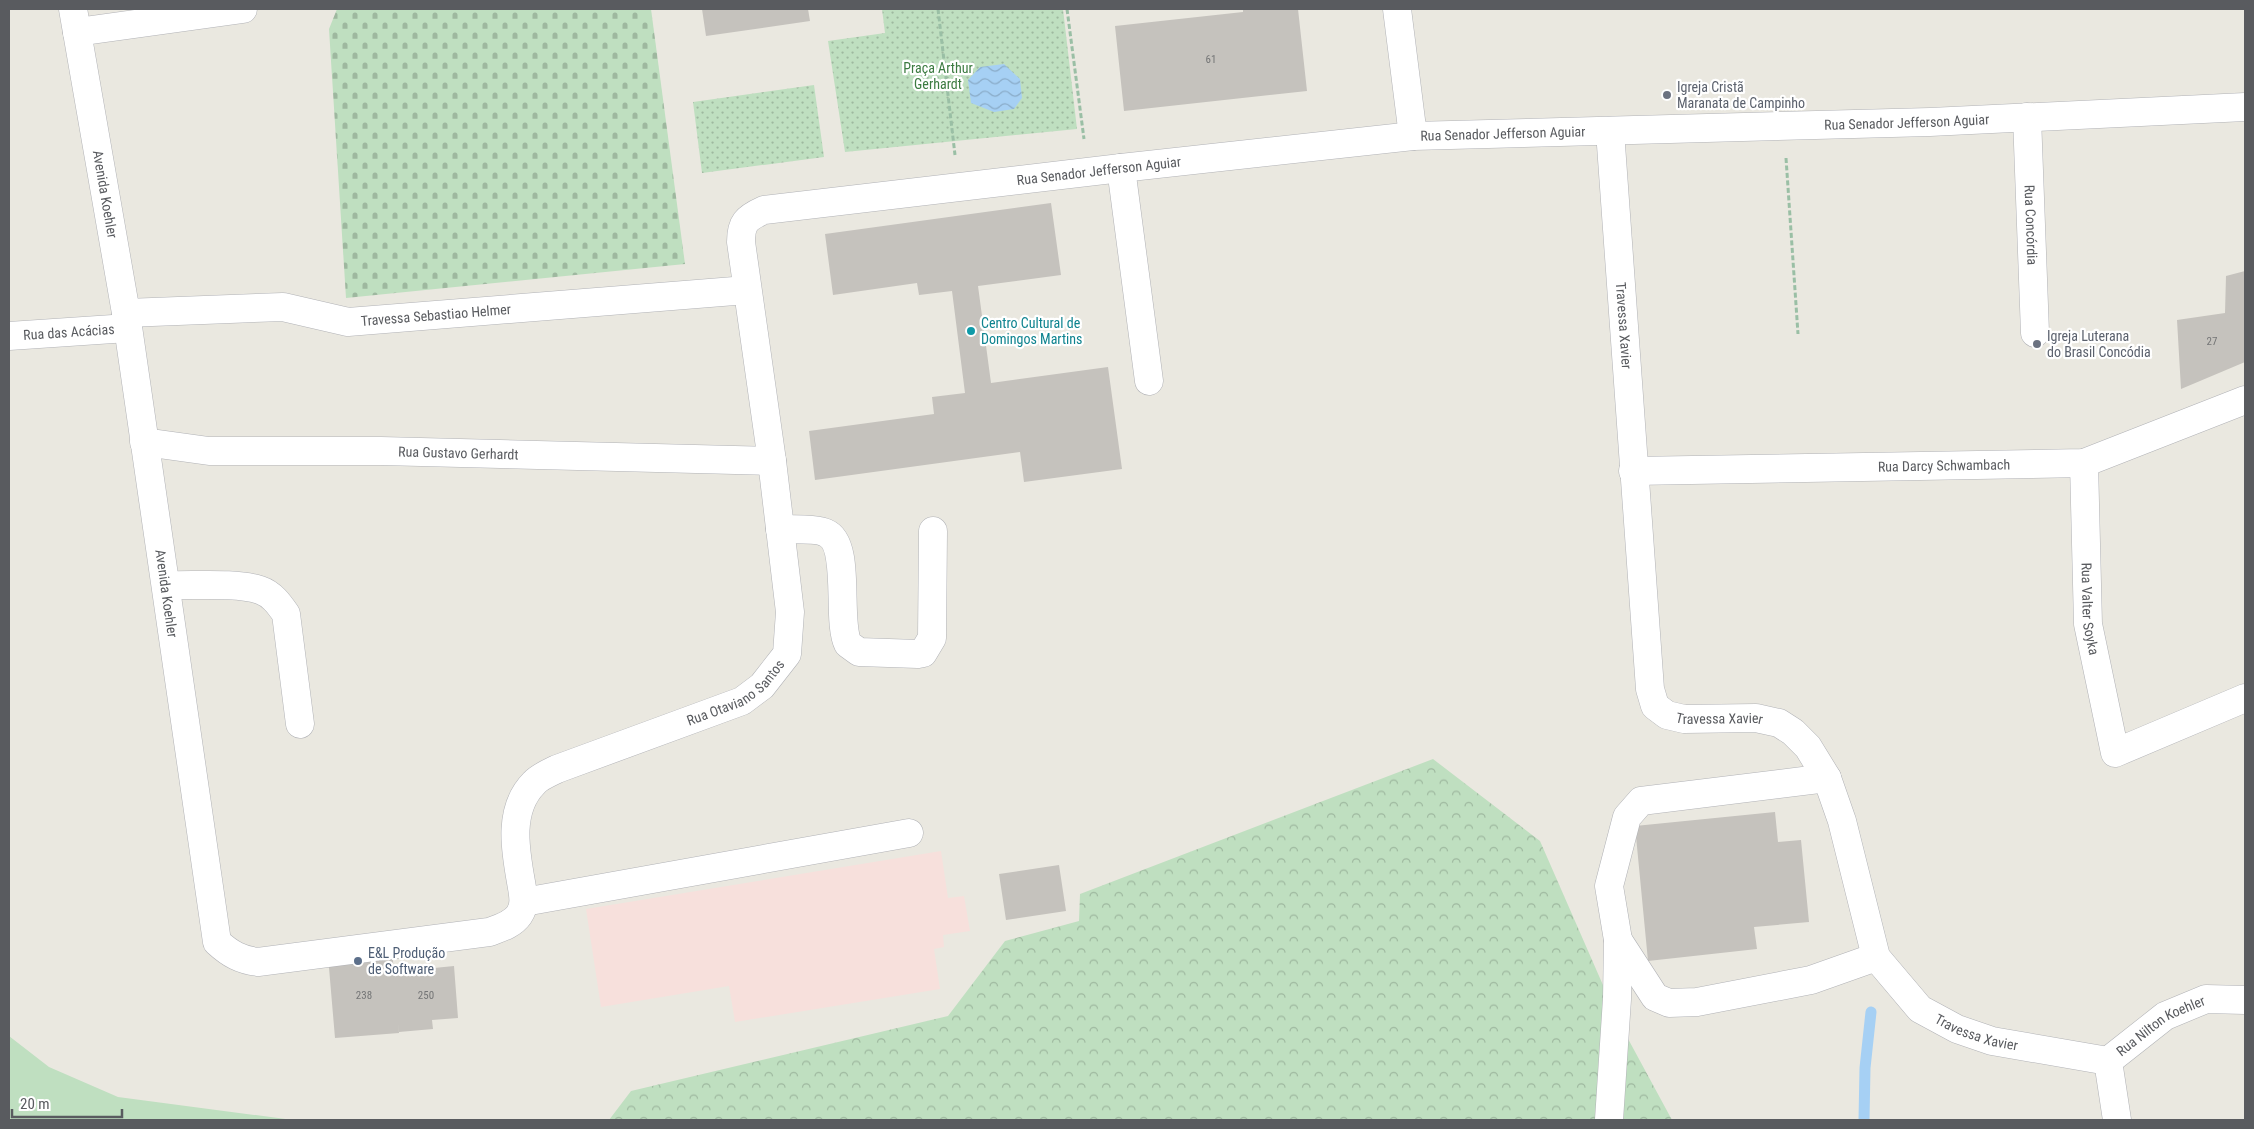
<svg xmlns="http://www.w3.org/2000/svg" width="2254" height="1129" viewBox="0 0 2254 1129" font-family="'Roboto Condensed',sans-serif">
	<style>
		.medical { fill: #f7e0dc }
		.green { fill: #bfdfc0 }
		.forest { fill: url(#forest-crowns) }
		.cemetery { fill: url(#cemetery-stones) }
		.park { fill: url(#park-dots) }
		.water { fill: url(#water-waves) }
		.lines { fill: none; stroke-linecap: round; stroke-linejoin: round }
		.stream { stroke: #a6d0f4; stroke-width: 11 }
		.building { fill: #c5c2bd }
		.minor-casing { stroke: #b1b2b6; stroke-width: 29 }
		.path { stroke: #9abfa5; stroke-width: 3; stroke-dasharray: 5 2.5; stroke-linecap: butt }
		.minor { stroke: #fff; stroke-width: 28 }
		.worship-dot { fill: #6b7280; stroke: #fff; stroke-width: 2 }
		.culture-dot { fill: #0f9aa8; stroke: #fff; stroke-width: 2 }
		.service-dot { fill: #5c6f8a; stroke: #fff; stroke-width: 2 }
		.labels { text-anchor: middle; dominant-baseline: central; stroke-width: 4.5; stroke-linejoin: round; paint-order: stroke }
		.number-label { font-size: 11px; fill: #747576 }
		.park-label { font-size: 14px; fill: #3c7b41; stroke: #fff }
		.worship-label { font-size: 14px; fill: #5b616d; stroke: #fff; text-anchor: start }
		.street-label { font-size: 14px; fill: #595b5f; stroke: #fff }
		.culture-label { font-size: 14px; fill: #0d838f; stroke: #fff; text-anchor: start }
		.service-label { font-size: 14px; fill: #4e5e75; stroke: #fff; text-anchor: start }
	</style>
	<defs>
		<pattern id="forest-crowns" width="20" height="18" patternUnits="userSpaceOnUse" patternTransform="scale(1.25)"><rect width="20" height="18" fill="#bfdfc0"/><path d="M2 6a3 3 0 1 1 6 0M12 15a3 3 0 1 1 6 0" fill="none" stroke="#9eb89f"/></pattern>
		<pattern id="cemetery-stones" width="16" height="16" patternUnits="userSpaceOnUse" patternTransform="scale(1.25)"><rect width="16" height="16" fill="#bfdfc0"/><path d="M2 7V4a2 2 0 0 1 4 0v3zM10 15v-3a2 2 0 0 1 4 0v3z" fill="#9eb89f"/></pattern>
		<pattern id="park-dots" width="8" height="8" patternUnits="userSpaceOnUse" patternTransform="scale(1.25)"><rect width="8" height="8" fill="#bfdfc0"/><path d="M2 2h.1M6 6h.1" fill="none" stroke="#9eb89f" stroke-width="1.8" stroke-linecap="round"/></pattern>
		<pattern id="water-waves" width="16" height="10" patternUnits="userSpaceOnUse" patternTransform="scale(1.25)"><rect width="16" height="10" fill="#a6d0f4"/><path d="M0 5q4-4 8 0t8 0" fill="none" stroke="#8aacc9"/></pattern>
	</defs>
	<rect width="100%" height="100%" fill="#eae8e0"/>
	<path class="medical" d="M941,851L948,898L964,896L970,931L943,935L944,947L934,949L940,989L735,1022L729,986L601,1007L586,909Z"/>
	<path class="green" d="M9,1036L49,1067L118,1097L293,1120H9Z"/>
	<path class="forest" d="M1433,759L1540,841L1620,1024L1672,1120H609L631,1091L948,1016L1005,941L1079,921L1080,894Z"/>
	<path class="cemetery" d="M337,9H651L685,264L346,298L329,29Z"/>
	<path class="park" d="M882,9H1063L1077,129L845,152L828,41L885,33Z
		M814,85L824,157L702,173L693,102Z"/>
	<path class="water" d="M1004,64L1020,79L1022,98L1014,109L994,112L971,103L968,80L980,67Z"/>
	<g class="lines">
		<path class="stream" d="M1864,1120L1865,1068L1871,1012"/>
	</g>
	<path class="building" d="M702,9H808L810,21L706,36Z
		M1243,9H1298L1307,91L1124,111L1115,26L1243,12Z
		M1051,203L1061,275L978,286L991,383L1108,367L1122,469L1024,482L1020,452L815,480L809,431L934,414L932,397L965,393L952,291L919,295L917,283L833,295L825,234Z
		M2245,271V362L2181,389L2177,320L2225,313L2226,276Z
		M1775,812L1778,842L1801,840L1809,922L1754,927L1757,949L1648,961L1635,826Z
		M1059,865L1066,911L1006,920L999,874Z
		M392,951L394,972L454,966L458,1018L432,1020L433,1029L399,1032L398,1022L399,1033L335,1038L328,956Z"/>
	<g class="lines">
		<defs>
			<g id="minor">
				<path id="s1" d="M73,9L126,313L217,942C230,954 241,960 258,962L489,932C500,928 512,925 519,915C526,905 523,894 521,882C515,849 508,809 534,783C539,777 549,773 557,769L742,701L762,686L787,654L790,612L772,461L741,242C741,223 746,218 764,210L1121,168L1413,136L1930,122L2245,107"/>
				<path d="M1397,9L1413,136"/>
				<path d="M77,32L243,9"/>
				<path id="s2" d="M2027,117L2035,333"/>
				<path id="s3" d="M1610,131L1650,689L1655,706L1667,715L1684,719L1756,718L1779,723L1793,732L1808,747L1827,778L1842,821L1876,957L1920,1009L1957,1029L1992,1041L2108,1061"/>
				<path d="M1121,168L1149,381"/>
				<path id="s4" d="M126,313L283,307L348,322L747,290"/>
				<path id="s5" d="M9,336L128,328"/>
				<path id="s6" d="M144,442L209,451H381L772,461"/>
				<path id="s7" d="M2084,463L2088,624L2115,753L2245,698"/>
				<path id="s8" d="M1633,471L2084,463L2245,400"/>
				<path d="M780,529C791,530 817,528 826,533C852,544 836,620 848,644L859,652L918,654L923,653L932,638L933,531"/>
				<path d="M166,585C192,586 236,582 260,590C272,594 279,604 286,614L300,724"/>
				<path d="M524,902L909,833"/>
				<path d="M1618,940L1655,997L1669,1003L1697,1002L1811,980L1876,957"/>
				<path id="s9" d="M2108,1061L2165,1016L2206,999L2245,1000"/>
				<path d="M2108,1061L2117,1120"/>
				<path d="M1609,1120L1617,999L1618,940L1609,886L1627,817L1641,801L1827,778"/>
			</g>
		</defs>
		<use href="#minor" class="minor-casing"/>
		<path class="path" d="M938,9L955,155
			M1067,9L1084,139
			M1786,158L1798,334"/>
		<use href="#minor" class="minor"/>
	</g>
	<g class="worship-dot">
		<circle cx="1667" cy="95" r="5"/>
		<circle cx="2037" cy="344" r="5"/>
	</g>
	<circle class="culture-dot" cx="971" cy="331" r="5"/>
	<circle class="service-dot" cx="358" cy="961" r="5"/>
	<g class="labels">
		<g class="number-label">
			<text x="1211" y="59">61</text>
			<text x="2212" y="341">27</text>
			<text x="364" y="995">238</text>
			<text x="426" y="995">250</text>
		</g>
		<g class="park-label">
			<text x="938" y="68">Praça Arthur<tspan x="938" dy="16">Gerhardt</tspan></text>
		</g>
		<g class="worship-label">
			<text x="1677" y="87">Igreja Cristã<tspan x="1677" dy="16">Maranata de Campinho</tspan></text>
			<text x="2047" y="336">Igreja Luterana<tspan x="2047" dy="16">do Brasil Concódia</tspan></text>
		</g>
		<g class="street-label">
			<text stroke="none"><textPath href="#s1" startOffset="3292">Rua Senador Jefferson Aguiar</textPath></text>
			<text stroke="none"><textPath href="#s1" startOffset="2888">Rua Senador Jefferson Aguiar</textPath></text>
			<text stroke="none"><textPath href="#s1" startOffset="2482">Rua Senador Jefferson Aguiar</textPath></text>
			<text stroke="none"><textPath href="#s1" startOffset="188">Avenida Koehler</textPath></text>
			<text stroke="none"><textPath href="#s2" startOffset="108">Rua Concórdia</textPath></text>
			<text stroke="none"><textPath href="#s4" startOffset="312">Travessa Sebastiao Helmer</textPath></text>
			<text stroke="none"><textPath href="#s3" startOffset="195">Travessa Xavier</textPath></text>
			<text stroke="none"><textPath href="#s5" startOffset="60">Rua das Acácias</textPath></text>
			<text stroke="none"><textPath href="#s6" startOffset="315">Rua Gustavo Gerhardt</textPath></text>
			<text stroke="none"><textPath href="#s8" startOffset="311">Rua Darcy Schwambach</textPath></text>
			<text stroke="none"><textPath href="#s1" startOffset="592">Avenida Koehler</textPath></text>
			<text stroke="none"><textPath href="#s7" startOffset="146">Rua Valter Soyka</textPath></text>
			<text stroke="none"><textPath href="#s1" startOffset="1620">Rua Otaviano Santos</textPath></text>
			<text stroke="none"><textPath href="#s3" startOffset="645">Travessa Xavier</textPath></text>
			<text stroke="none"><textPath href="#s9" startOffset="64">Rua Nilton Koehler</textPath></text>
			<text stroke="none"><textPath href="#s3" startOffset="1095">Travessa Xavier</textPath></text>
		</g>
		<g class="culture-label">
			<text x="981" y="323">Centro Cultural de<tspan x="981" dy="16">Domingos Martins</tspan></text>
		</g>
		<g class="service-label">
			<text x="368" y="953">E&amp;L Produção<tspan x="368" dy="16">de Software</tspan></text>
		</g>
	</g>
	<rect width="2254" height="1129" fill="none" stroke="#595b5f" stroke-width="20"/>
	<path d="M12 1109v8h110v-8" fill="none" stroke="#595b5f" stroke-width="2.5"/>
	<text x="20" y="1109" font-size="15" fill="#595b5f" stroke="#ffffff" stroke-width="4" paint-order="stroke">20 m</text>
</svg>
